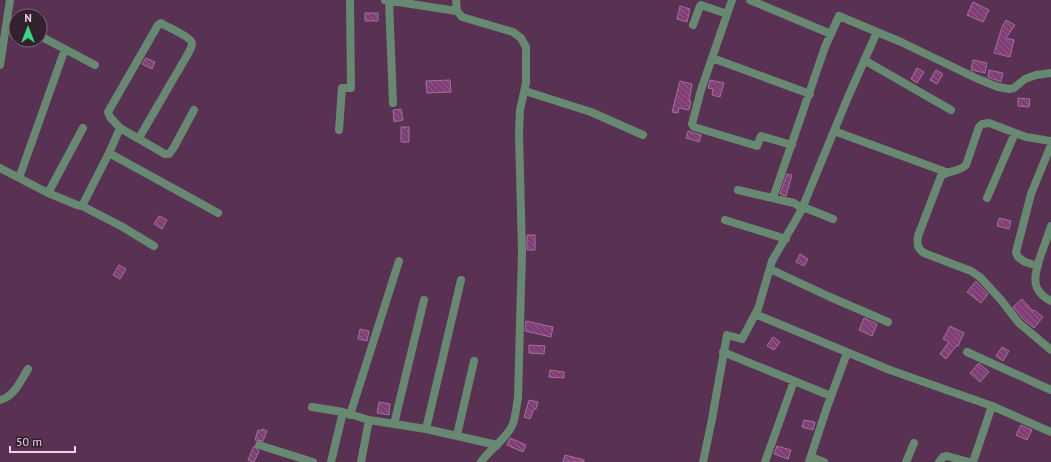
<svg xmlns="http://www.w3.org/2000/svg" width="1051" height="462" viewBox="0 0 1051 462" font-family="'PT Sans',sans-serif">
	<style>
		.building { fill: url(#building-back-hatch); stroke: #9f7296 }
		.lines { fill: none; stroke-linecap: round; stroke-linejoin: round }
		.street { stroke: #678971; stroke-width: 8 }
	</style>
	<defs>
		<pattern id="building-back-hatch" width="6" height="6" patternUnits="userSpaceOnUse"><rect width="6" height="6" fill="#813e76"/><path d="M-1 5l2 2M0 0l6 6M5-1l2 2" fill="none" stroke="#93598a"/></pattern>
	</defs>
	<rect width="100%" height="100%" fill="#593152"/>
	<path class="building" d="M973,2L989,10L983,22L967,15Z
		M680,6L690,9L687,22L677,19Z
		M365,13H378V21H365Z
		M1006,20L1015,25L1006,38L1014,40L1010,57L994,53L1002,27Z
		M146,58L155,62L152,69L142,64Z
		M973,60L987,63L985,73L971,70Z
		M917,68L924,72L917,83L911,79Z
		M936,70L943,74L937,84L930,80Z
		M989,70L1003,73L1001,82L988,77Z
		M450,80L451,92L427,93L426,81Z
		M710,80L724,83L720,97L712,95L713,89L708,88Z
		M680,81L692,84L689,101H691L689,110L679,108L678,113L672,112Z
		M1018,98L1030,99L1029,107L1018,106Z
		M401,109L403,120L394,122L393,110Z
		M401,127H409V142H401Z
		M688,131L701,135L699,142L686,138Z
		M787,174L792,175L786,196L780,194Z
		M159,216L167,220L162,229L154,224Z
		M999,218L1011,221L1009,229L997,226Z
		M527,235H535V250H527Z
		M800,254L808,259L804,266L796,262Z
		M119,265L126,269L120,279L113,275Z
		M976,281L988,294L981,303L967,292Z
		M1022,299L1033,311L1034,310L1043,317L1034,328L1023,319L1013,307Z
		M864,318L877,324L872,336L859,330Z
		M526,321L553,327L551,337L525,331Z
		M950,326L964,333L958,346H956L946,359L940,354L949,342L943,339Z
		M360,329L369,331L367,341L358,339Z
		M773,337L780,342L774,350L767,346Z
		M529,345L545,346L544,354L529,353Z
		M1002,347L1009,351L1003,361L996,356Z
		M979,363L989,372L980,382L970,373Z
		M550,370L564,372V378L549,377Z
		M529,400L538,402L536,409H534L530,419L524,417Z
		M379,402L390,404L389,415L377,413Z
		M804,420L815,422L813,430L802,427Z
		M1021,425L1032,430L1027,440L1016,435Z
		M262,429L267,431L263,441L255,440L258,430L261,431Z
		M510,438L526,445L523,452L507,445Z
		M254,446L259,451L254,462H253L248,460Z
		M777,446L791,450L788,459L774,454Z
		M565,455L584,460V462H563Z"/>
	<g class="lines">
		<path class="street" d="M385,0L457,11
			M389,0L393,103
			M456,0L457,11L462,17L513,32L521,38L526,47V83L520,110L519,133L522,252L518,398C516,407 516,417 512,426C505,440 490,449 481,462
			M732,0L701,90L692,124L694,127L757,146L761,136L792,145
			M750,0L831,34
			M7,24L16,27
			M693,25L700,6L701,5L727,14
			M40,36L95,65
			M712,58L810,94
			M864,60L951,110
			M0,65L10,0
			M525,91L591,112L643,135
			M120,128L165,154H169L174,147L194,110
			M339,130L342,88H351L350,0
			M834,131L946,172
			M1051,141L1026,137L989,123L982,124L979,127L966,165C959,172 950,170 941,176L918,236C917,244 917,248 924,253L971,271L980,277L1001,300L1019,323L1051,350
			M109,153L218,213
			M0,168L48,193L83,128
			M19,178L65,49
			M48,193L77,205L82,206L109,153L120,128L110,117L108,112L158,25L161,23C167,27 191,37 192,43C192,46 190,50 189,52L139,138
			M773,198L825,47L839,16L901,42L978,79L998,87L1009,89L1014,88L1025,79L1036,75L1051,73
			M987,198L1015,133
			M82,206L121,226L154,246
			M803,207L833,219
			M801,211L848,97L877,32
			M725,220L786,239
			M1051,226C1047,241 1030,275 1037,288C1040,294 1045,298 1051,301
			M1038,266L1025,262L1018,257L1016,252L1031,194L1051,145
			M770,269L830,297L888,322
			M755,314L890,370L992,406L1051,432
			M723,352L831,396
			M967,352L1051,390
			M0,400C14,397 21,380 28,369
			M312,407L343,412L369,420L426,429L497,445
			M350,415L399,261
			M394,424L424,300
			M426,429L461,280
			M457,435L474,361
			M259,445L313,462
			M811,457L824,462
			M331,462L343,412
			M361,462L369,420
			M703,462L712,419L727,335L742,339L758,309L772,261L801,211L800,207L794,203L738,190
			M765,462L794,381
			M809,462L826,410L847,353
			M906,462L914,443
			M939,462L943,457L947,456L969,462
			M973,462L992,406"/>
	</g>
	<g transform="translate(28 28)"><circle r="19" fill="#332130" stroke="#7d6879"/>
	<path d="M0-3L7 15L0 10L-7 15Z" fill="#38d880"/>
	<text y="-6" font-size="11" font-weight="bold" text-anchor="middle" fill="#ecd3e7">N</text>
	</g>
	<path d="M10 446v6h65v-6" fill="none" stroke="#ecd3e7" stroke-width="2"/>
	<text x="16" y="446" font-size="12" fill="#ecd3e7" stroke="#332130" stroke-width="3" paint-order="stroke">50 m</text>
</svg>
